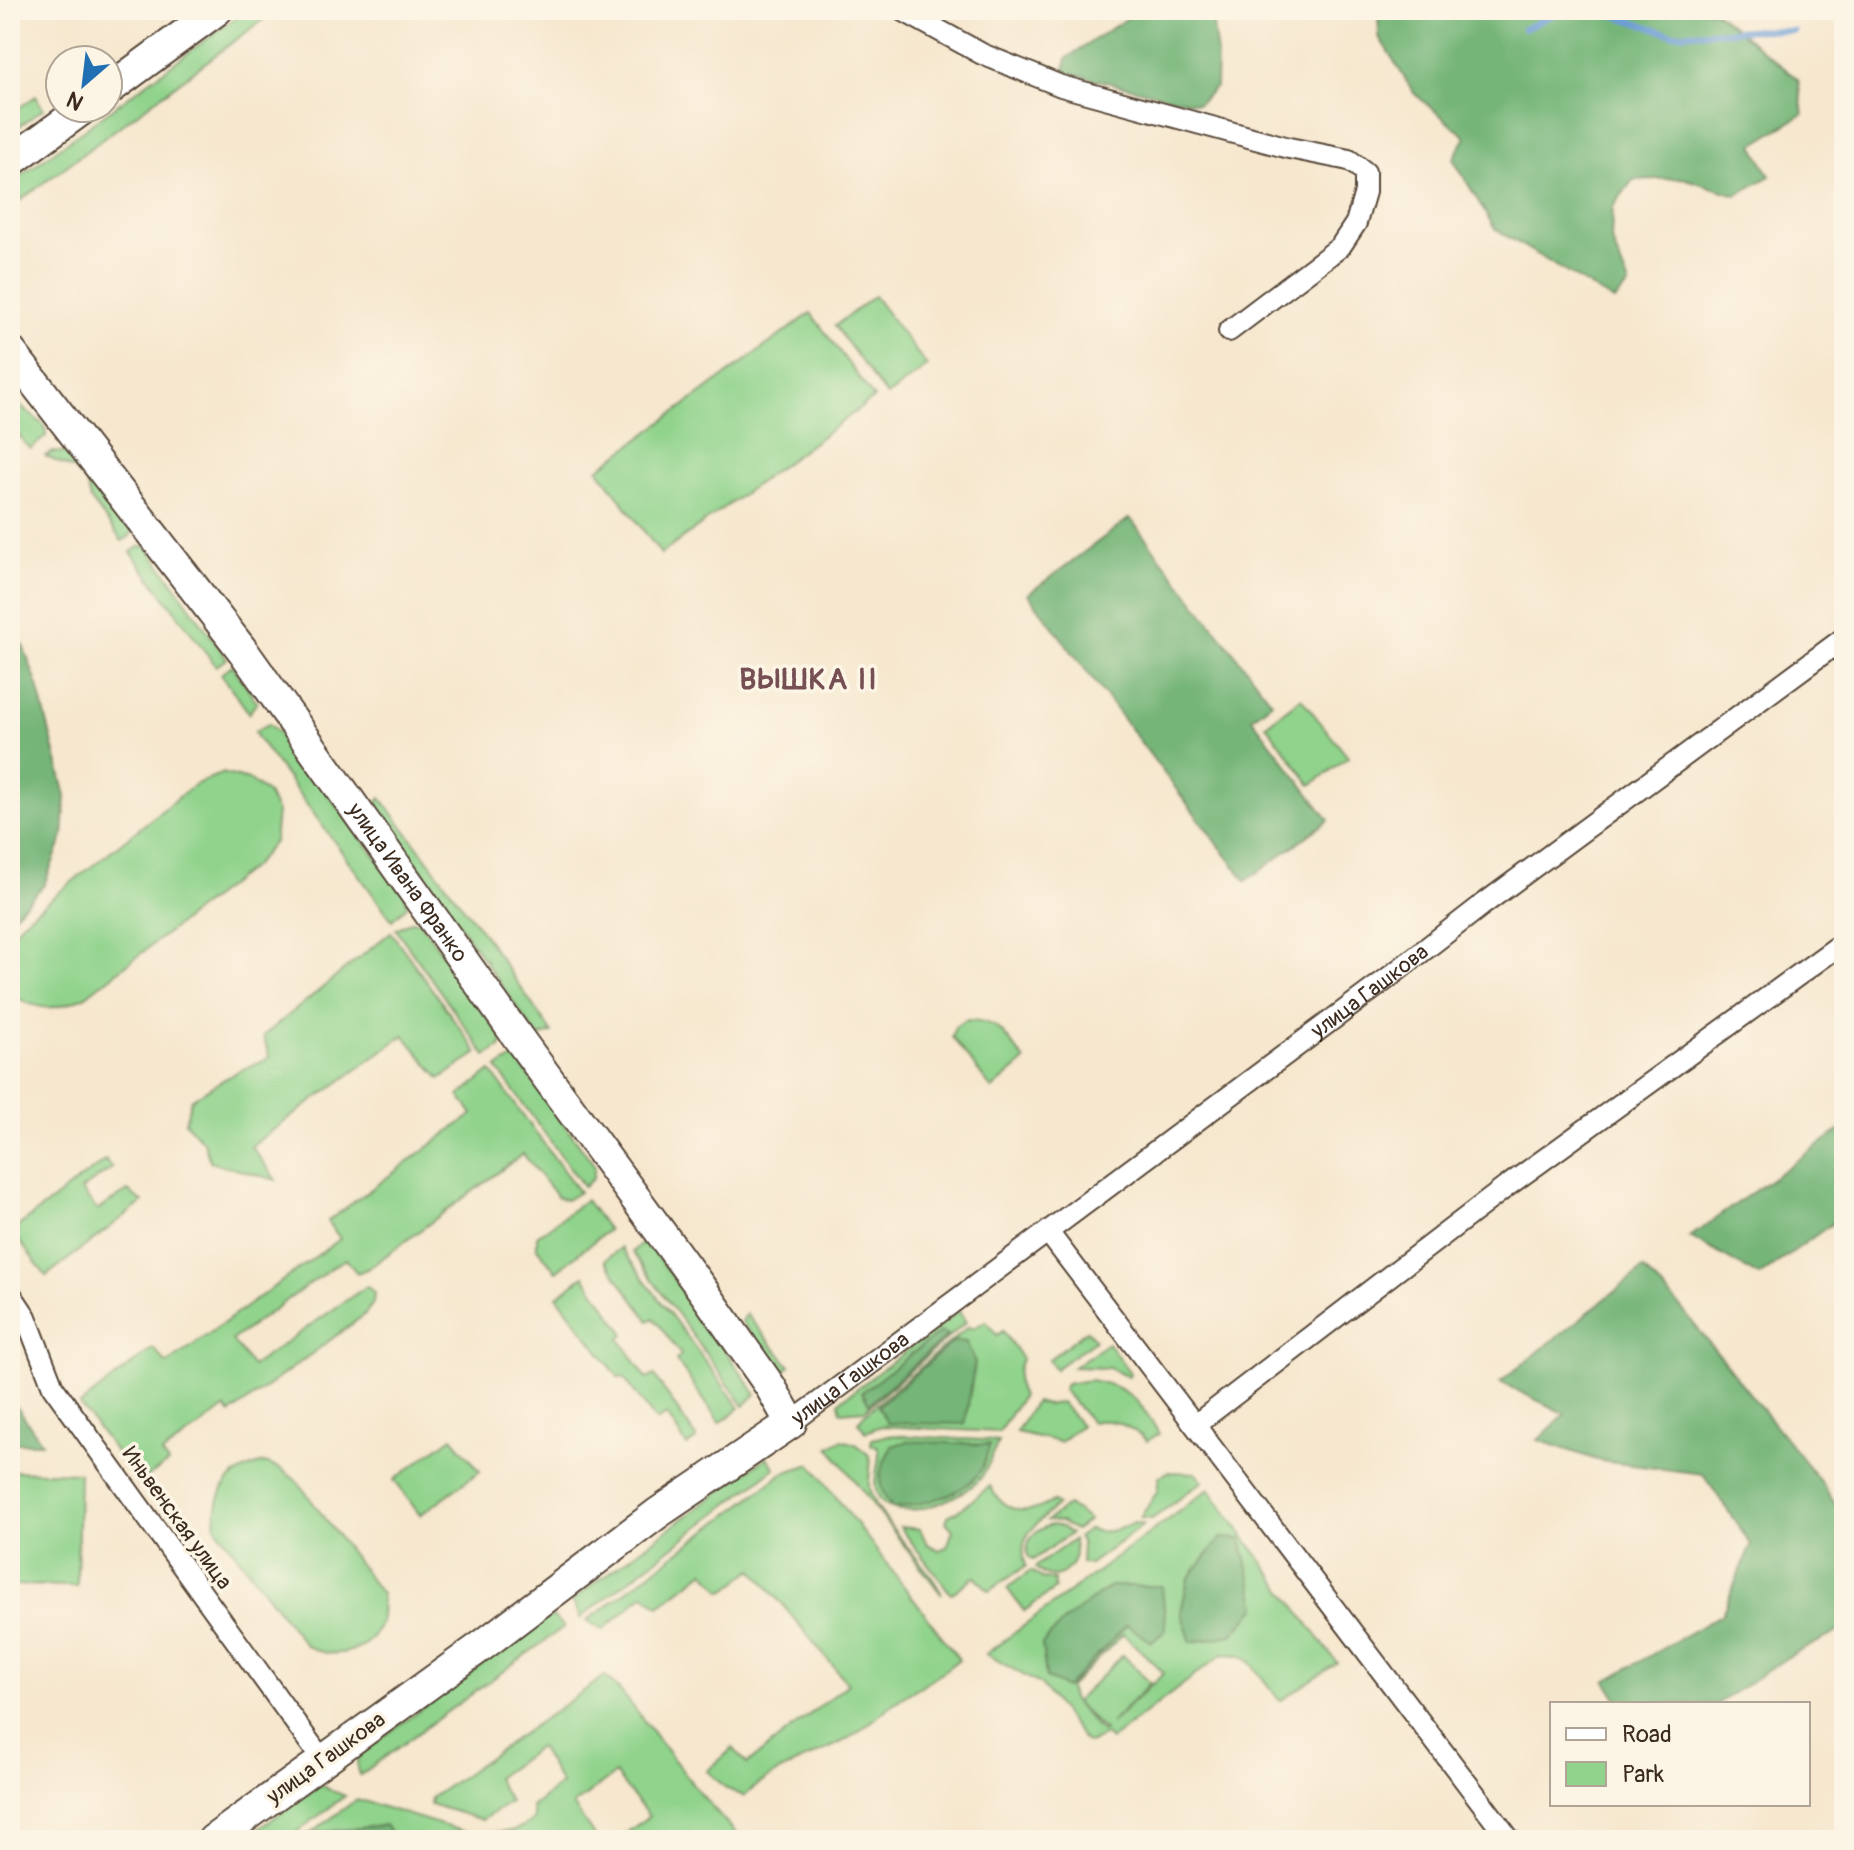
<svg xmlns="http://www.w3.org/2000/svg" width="1854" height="1850" viewBox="0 0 1854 1850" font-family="Pangolin,sans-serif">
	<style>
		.green { fill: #90d38c; stroke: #667e55; stroke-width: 2; fill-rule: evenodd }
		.forest { fill: #74b578; stroke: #58704b; stroke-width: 2 }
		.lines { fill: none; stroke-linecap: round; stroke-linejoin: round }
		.stream { stroke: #6c9dd6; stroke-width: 6 }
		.street-casing { stroke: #574638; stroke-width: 24 }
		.secondary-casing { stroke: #574638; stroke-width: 34 }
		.street { stroke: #fff; stroke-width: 20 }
		.secondary { stroke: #fff; stroke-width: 30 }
		.labels { text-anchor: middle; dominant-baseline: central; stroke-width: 7; stroke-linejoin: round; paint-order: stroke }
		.street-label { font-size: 22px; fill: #3b2a1e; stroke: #fcf5e5 }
		.district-label { font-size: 30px; font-weight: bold; letter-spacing: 2px; fill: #764f55; stroke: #fcf5e5 }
	</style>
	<rect width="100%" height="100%" fill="#fcf5e5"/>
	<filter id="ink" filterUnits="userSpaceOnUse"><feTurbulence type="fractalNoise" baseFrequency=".0125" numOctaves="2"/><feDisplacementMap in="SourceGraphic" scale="16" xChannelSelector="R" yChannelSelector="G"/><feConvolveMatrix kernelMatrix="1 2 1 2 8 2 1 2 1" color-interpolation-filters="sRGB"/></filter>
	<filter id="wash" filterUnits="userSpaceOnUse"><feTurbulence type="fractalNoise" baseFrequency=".006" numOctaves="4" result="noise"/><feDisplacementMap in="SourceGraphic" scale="32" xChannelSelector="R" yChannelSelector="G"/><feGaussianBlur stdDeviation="1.8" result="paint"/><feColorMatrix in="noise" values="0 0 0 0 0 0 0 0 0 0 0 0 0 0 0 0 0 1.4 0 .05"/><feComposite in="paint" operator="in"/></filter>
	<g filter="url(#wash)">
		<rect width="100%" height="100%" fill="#f6e7ce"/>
		<path class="green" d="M246,10H276L10,208V184Z
			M36,96L43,109L10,133V114Z
			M874,296L927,366L887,396L835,326Z
			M811,313L874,398L661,554L598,469Z
			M10,398L45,426L46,436L31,449C16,438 10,415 10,398Z
			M53,452L70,453L77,457L133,529L130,536L122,541L90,499L86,482L73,469L45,456Z
			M147,546L227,659L216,666L131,552L139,547Z
			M232,665L257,702L249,713L221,674Z
			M1301,698L1348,757L1311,785L1266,725Z
			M269,724L284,737L405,895L407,906L392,920L257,737L255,731Z
			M222,773L249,780L267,793L277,812L274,842L255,865L86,996C54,1010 43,1013 12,995L10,939L23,921L194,785Z
			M381,798L480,929L552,1033L539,1037L534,1032L485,962L487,960L483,959L403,843L401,844L377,811L376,804Z
			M411,921L420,922L503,1040L500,1047L486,1056L396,929Z
			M391,932L478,1053L440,1079L404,1035L251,1146L276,1180L210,1162L204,1143L185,1122L191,1100C216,1083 241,1068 270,1058L263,1036Z
			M966,1020C1001,1020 1005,1036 1025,1061L992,1089L952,1037L955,1027Z
			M512,1059L517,1060L595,1166L593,1178L584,1187L497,1068Z
			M491,1071L579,1192L566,1200L557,1197L523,1154L369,1268L357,1273L346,1259L337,1264L232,1340L252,1366L367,1286L374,1293L373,1303L364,1315L230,1414L225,1408L162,1454L168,1463L139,1483L80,1405L153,1348L167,1364L340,1239L328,1221L473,1114L459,1096Z
			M105,1160L112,1168L81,1190L97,1210L128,1191L143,1202L46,1276L12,1231Z
			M586,1200L608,1230L556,1271L537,1248V1236Z
			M646,1240L756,1394L744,1406L632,1252Z
			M621,1248L740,1408L720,1423L676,1360L681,1355L654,1318L649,1321L605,1260Z
			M584,1276L625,1334L620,1339L647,1379L654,1375L697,1439L687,1446L667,1415L656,1421L623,1376L619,1378L557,1296Z
			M959,1311L966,1322L865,1410L841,1412L839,1402Z
			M746,1314L790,1366L779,1375L742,1322Z
			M986,1321L997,1335L1003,1331L1022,1359C1016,1373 1015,1382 1022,1396L999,1432L881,1426L866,1432L858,1422L866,1413L969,1326L972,1329Z
			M1087,1330L1095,1340L1055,1369L1048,1360Z
			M1108,1343L1130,1373L1128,1377L1109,1368L1073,1367Z
			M1090,1380C1128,1386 1141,1401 1159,1434L1147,1441C1131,1426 1113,1417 1091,1422L1063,1390L1066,1384Z
			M1035,1402L1047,1405L1061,1402L1081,1425L1060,1442L1016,1432Z
			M889,1435L998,1441C993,1453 988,1470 979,1480C959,1499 890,1530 877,1493C872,1479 880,1465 879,1450L877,1446L871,1445L872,1439Z
			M452,1437L480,1471L420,1515L394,1480Z
			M841,1440L856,1444L870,1456C872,1466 868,1478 869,1487C875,1519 929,1564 942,1595L829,1447Z
			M767,1457L775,1468L580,1618L572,1600Z
			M264,1463L281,1469L297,1481L381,1594C381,1604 383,1616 379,1626C366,1655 329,1660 305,1645L215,1526C217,1488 226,1473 264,1463Z
			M811,1464L959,1659C939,1676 918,1687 897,1701C879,1714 862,1732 842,1742C806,1760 775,1769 744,1796L727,1789L707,1771L733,1748L747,1764L848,1684L753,1569L726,1590L721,1591L705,1571L659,1606L644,1594L603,1630L587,1621L783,1473Z
			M10,1471L79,1473L77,1586L10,1585Z
			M1168,1472L1196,1473L1203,1481L1152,1519L1140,1518L1157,1492L1159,1477Z
			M990,1486C1003,1513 1029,1517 1053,1501L1057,1505C1036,1526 1016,1534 1026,1566L989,1591L975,1576L951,1594L900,1527L920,1529L927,1544L939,1550L947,1547L953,1530L946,1522L948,1516L961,1509Z
			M1209,1489L1337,1663L1280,1701L1249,1661L1240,1655L1223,1654L1110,1740L1105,1735L1089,1743L1085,1741L1041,1685L986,1654ZM1123,1634L1164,1673L1110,1724L1150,1683L1123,1655L1075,1702L1104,1730L1102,1732L1073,1701L1069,1688Z
			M1068,1505L1089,1520L1075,1530L1061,1522L1047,1521Z
			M1134,1523L1143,1525L1089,1565L1081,1563L1082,1544L1078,1537L1089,1529C1104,1535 1120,1529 1134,1523Z
			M1051,1525L1062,1527L1070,1534L1033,1560L1028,1556C1024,1540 1037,1529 1051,1525Z
			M1073,1540C1083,1566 1054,1589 1035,1567Z
			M1031,1571L1044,1579L1054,1580L1055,1589L1024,1611L1007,1588Z
			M553,1617L564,1627L360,1775L357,1764L359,1755L543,1619Z
			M605,1676L623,1694L699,1792L742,1840H617L649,1816L615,1774L573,1805L597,1840H302L357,1799L481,1837L496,1832L514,1831L534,1820L532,1807L561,1784L539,1747L496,1778L510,1802L482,1820L430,1804L431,1798Z
			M319,1785L345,1796L286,1840H244Z"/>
		<path class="forest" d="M1139,10H1221L1212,18L1217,54L1216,87L1198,104L1064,72L1067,58Z
			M1378,10H1713L1798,79L1803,114L1753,145L1770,176L1736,195L1683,178L1633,180L1613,207L1611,239L1629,285L1614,301L1495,229L1453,159L1466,137L1414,93L1379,37Z
			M1130,518L1272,702L1252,718L1329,820L1246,881L1028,594Z
			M12,616L38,686L66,796L63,837L44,885L10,919Z
			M1844,1127V1215L1759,1276L1690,1237Z
			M1643,1269L1677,1303L1823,1485L1844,1518V1629L1788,1657L1717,1704H1620L1606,1681L1722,1614L1751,1545L1703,1474L1600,1461L1538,1440L1565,1414L1500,1382Z
			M940,1332L948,1335L869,1404L862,1392Z
			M954,1341L966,1342L975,1362L965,1424L887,1423L878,1406Z
			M10,1397L42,1443H10Z
			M907,1441L990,1445C987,1453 985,1463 981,1470C966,1495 918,1506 892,1508C875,1483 877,1473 892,1446Z
			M1221,1538L1241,1539L1257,1607L1232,1635L1191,1642L1181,1612L1188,1579Z
			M1110,1586H1162L1166,1630L1152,1642L1127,1625L1066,1688L1046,1678L1042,1644L1063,1622Z
			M385,1825L396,1840H298L306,1834Z"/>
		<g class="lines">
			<path class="stream" d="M1596,10L1672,34L1748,30L1794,31
				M1524,29L1563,10"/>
		</g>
	</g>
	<g filter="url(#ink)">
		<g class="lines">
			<defs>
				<g id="street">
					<path d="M902,10L982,54L1061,86L1289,148L1349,160L1365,172V192L1356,223L1340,247L1229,331"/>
					<path d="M1048,1232L1510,1840"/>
					<path d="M10,1293L26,1317L53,1387L323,1761"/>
					<path id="s1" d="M791,1423L1388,978L1481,906L1844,638"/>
					<path d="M1195,1425L1506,1187L1844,942"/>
				</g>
				<g id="secondary">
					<path d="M108,90L217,10"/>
					<path d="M10,162L84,108"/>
					<path id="s2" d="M10,351L243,651L519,1039L704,1292L770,1386L791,1423L658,1513L483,1645L213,1840"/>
				</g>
			</defs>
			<use href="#street" class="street-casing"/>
			<use href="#secondary" class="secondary-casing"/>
			<use href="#street" class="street"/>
			<use href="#secondary" class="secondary"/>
		</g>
	</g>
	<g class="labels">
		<g class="street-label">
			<text stroke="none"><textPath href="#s2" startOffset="664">улица Ивана Франко</textPath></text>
			<text stroke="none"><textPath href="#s1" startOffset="722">улица Гашкова</textPath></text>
			<text stroke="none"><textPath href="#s1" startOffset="74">улица Гашкова</textPath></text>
			<text transform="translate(177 1518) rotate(54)">Иньвенская улица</text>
			<text transform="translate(326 1758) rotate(-36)">улица Гашкова</text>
		</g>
		<g class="district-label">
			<text x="809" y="679">ВЫШКА II</text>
		</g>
	</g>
	<rect width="1854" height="1850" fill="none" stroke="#fcf5e5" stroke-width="40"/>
	<rect x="1550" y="1702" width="260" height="104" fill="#fcf5e5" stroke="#afa495" stroke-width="2"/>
	<rect x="1566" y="1728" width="40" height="12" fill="#ffffff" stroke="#afa495" stroke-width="2"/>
	<text x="1622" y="1742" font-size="24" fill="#3b2a1e">Road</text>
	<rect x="1566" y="1762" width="40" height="24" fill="#90d38c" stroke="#afa495" stroke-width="2"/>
	<text x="1622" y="1782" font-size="24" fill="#3b2a1e">Park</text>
	<g transform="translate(84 84) rotate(208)"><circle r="38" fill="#fcf5e5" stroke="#afa495" stroke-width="2"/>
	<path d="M0-6L14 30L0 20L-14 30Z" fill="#1f6fb2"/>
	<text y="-12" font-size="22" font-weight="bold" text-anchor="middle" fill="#3b2a1e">N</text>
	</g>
</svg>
